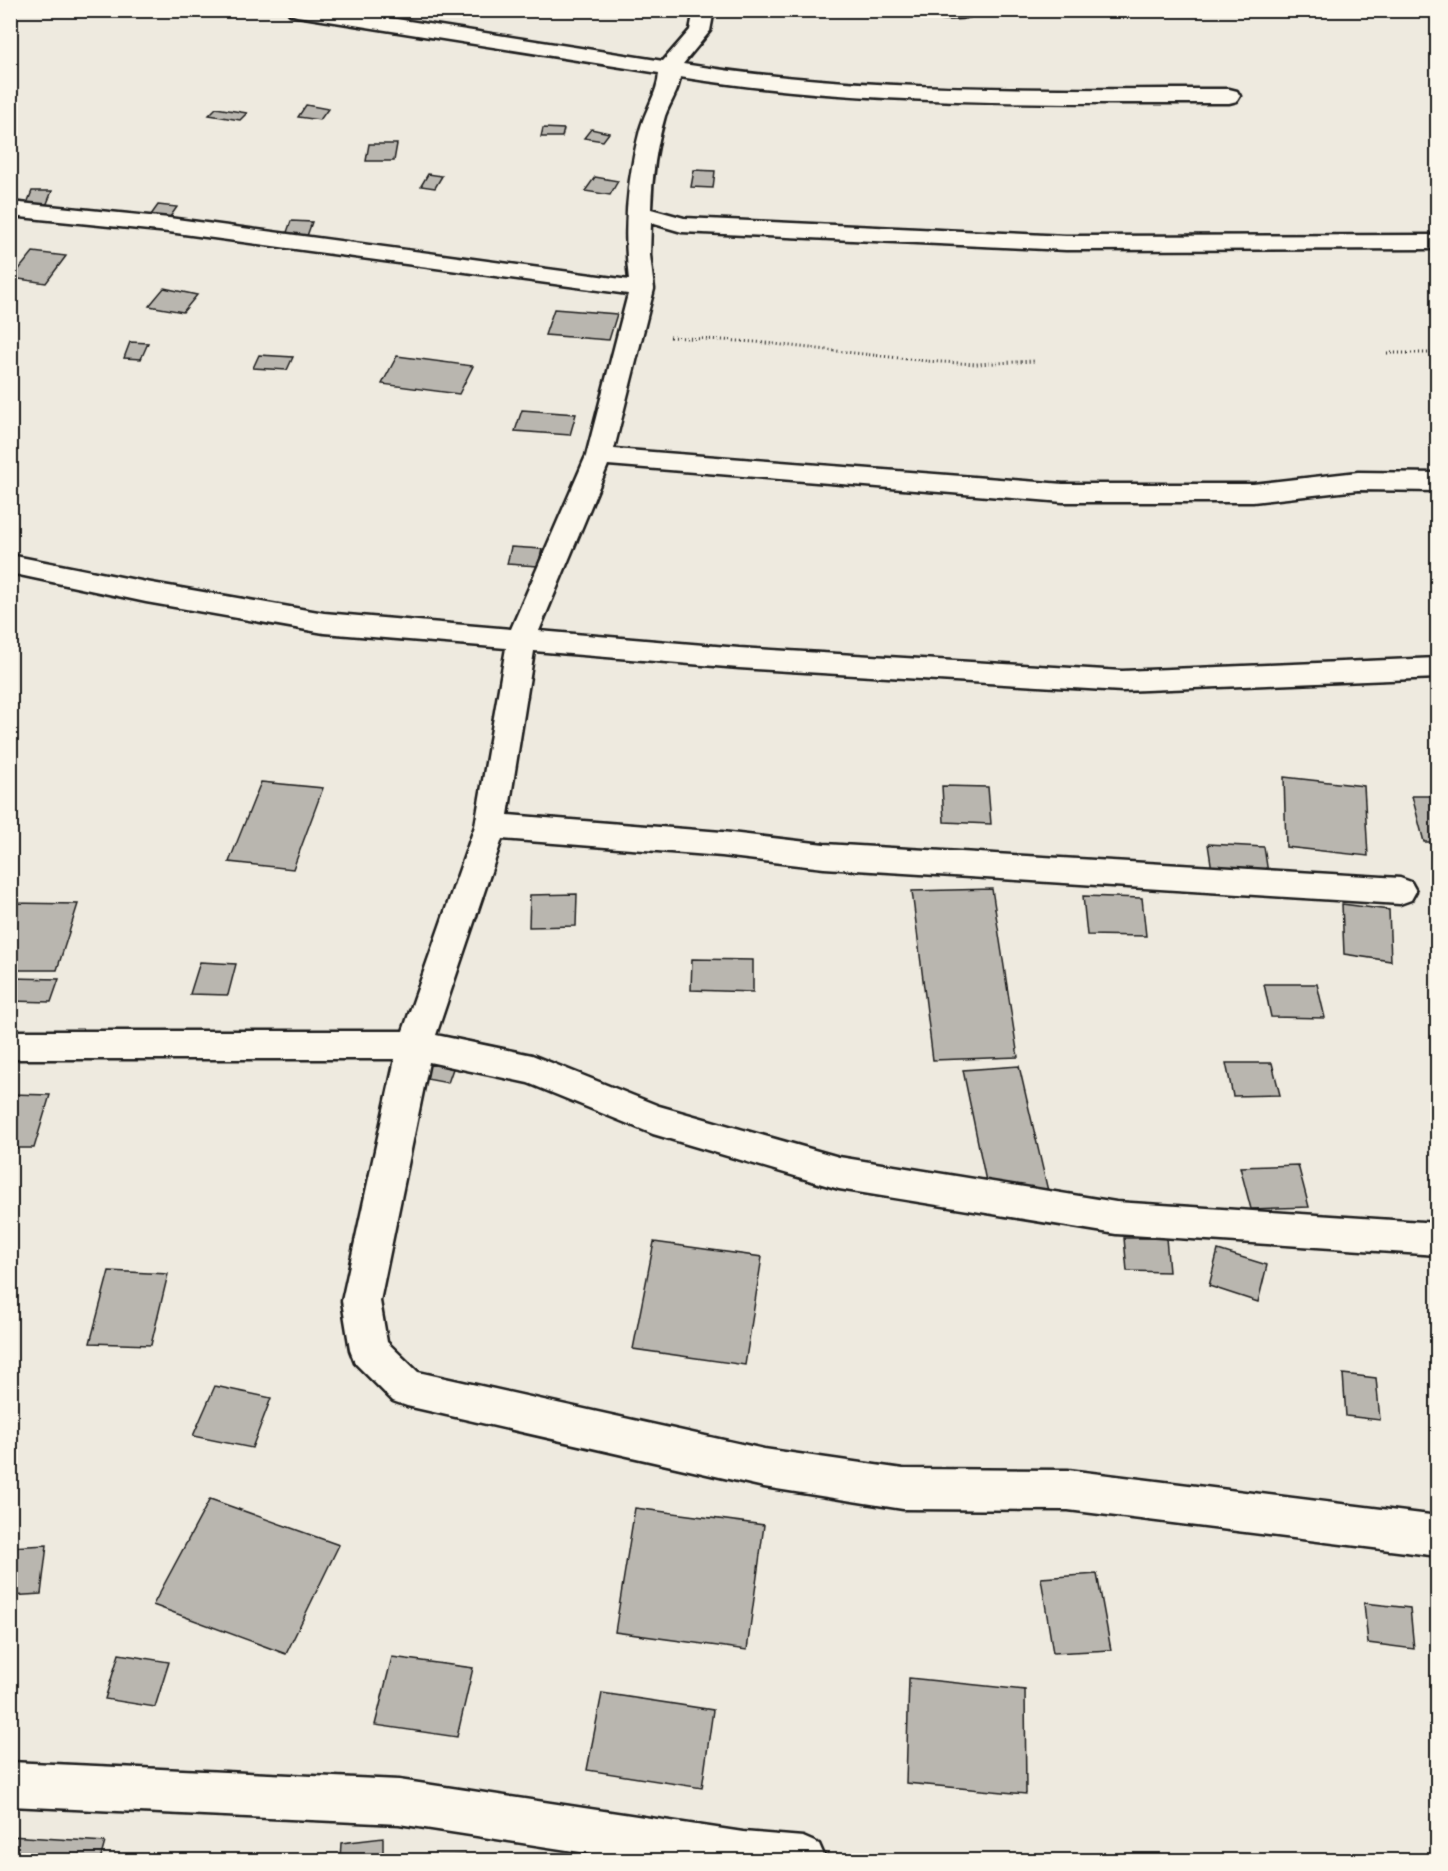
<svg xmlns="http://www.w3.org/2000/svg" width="1448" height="1871" viewBox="0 0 1448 1871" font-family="Kalam,sans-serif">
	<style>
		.building { fill: #b9b6af; stroke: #1c1c1c; stroke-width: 1.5 }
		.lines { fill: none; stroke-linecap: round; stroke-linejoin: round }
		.minor-casing { stroke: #1c1c1c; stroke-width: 5 }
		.path { stroke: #1c1c1c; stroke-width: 3; stroke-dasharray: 1 3; stroke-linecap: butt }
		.minor { fill: #fbf7ec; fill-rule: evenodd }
	</style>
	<rect width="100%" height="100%" fill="#eeeadf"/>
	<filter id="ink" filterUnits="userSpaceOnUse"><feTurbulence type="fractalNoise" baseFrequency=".0167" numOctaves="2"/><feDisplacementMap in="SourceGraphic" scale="12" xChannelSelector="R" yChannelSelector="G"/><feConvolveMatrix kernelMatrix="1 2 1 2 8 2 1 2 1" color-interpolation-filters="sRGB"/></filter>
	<g filter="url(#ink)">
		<path class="building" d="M306,105L328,109L320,120L298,117Z
			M216,108L247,113L240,120L209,115Z
			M543,128L564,129L562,137H541Z
			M591,129L609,133L603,141L584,138Z
			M369,144H397L394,161H366Z
			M694,170L715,171L713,188L691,187Z
			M428,174L442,176L435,188L421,186Z
			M595,177L618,181L610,195L585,191Z
			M32,191H52L46,206H26Z
			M158,205L177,207L170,217L151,215Z
			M291,221L312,222L307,236L286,235Z
			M33,252L66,256L46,283L12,278Z
			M164,288L197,295L183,312L149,306Z
			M554,309L617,314L609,340L545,335Z
			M130,342L148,343L141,359L124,358Z
			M259,355L293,357L287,370L253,368Z
			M397,356L473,366L459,394L382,384Z
			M522,410L576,414L570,435L515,431Z
			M511,547L542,549L538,566L507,564Z
			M1284,777L1364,786L1368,856L1286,847Z
			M261,782L323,788L293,869L229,862Z
			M942,786L988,787L991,824L944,822Z
			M1412,796H1438V842H1424Z
			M1208,844L1264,847L1268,873L1212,870Z
			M992,889L1018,1057L933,1060L912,891Z
			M577,894L576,926L529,927L530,895Z
			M1083,896L1142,898L1146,936L1087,935Z
			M10,903L78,904L57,970H10Z
			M1342,904L1389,910L1391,961L1344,954Z
			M692,959L753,960V992L691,990Z
			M200,962L236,964L228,995L190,994Z
			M10,978L59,979L51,1002L10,1001Z
			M1264,984H1317L1325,1018L1271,1017Z
			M425,1054L456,1060L448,1083L416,1077Z
			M1226,1063H1272L1280,1095L1233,1096Z
			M1019,1066L1048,1191L989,1196L963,1070Z
			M10,1094L50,1095L34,1148H10Z
			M1298,1165L1309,1207L1251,1209L1240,1167Z
			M1124,1238H1166L1169,1272L1127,1271Z
			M654,1242L762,1257L745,1365L633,1349Z
			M1218,1250L1267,1265L1258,1302L1209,1286Z
			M109,1271L168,1274L151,1345L90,1343Z
			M1343,1374L1376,1378L1380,1420L1346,1416Z
			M215,1386L271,1398L252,1448L193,1436Z
			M210,1499L339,1545L286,1654L153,1605Z
			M635,1508L764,1525L747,1650L615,1632Z
			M47,1545L41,1594L10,1596V1547Z
			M1097,1574L1111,1650L1053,1653L1041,1578Z
			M1364,1603L1410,1608L1414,1649L1368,1643Z
			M119,1654L169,1662L155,1707L105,1699Z
			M392,1657L473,1668L457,1737L375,1725Z
			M909,1678L1025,1690L1026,1794L906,1783Z
			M602,1693L713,1710L702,1788L587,1770Z
			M10,1836L105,1842L100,1860H10Z
			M383,1838V1860H340L341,1843Z
			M514,1855V1860H429L430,1856Z"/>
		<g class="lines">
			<defs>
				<path id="minor" d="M287,10H339L663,61L690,30L694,10H714L710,31L683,64C864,93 1047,89 1229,89L1237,91L1240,96L1237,101L1229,103C1046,103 862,106 680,77C679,91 670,102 665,116C656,147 652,176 651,209L684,218L1066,236L1438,235V249L1066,250L682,232L651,223L650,255L654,289L614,449L1063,484H1253L1358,472L1438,473V491L1358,490L1253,502H1063L608,465L539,631L739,648L1122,671L1438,658V678L1122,691L739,668L534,651L508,815L722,832L824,844L1400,878L1411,882L1416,891L1411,900L1400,904L824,868L722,856L502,839L436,1035L532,1055L659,1106L839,1157L1116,1202L1438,1223V1255L1116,1234L839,1189L653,1134L528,1083L429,1062L380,1301L387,1342L418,1372L764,1449L903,1469L1068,1470L1438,1516V1556L1068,1510L903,1509L764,1487L407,1406L393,1401L355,1363L350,1350L342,1301L395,1059H10V1031H403L475,826L506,648L324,633L146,602L10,573V555L146,582L324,613L511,629L586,456L628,294L169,232L10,216V202L169,218L629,280C623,229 627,179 640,130C645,110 658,93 659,73L297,16L290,14Z
					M921,10H973L970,16C956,20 938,18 924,14Z
					M10,1762L399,1780L743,1832L803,1837L819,1844L826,1860H632L399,1824L10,1806Z"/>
			</defs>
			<use href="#minor" class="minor-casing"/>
			<path class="path" d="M670,337L756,342L926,361L976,364L1036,361
				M1387,353H1438"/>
			<use href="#minor" class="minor"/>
		</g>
	</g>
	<rect width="1448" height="1871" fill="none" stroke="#fbf7ec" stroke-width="36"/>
	<rect x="18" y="18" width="1412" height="1835" fill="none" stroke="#1c1c1c" stroke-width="2" filter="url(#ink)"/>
</svg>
